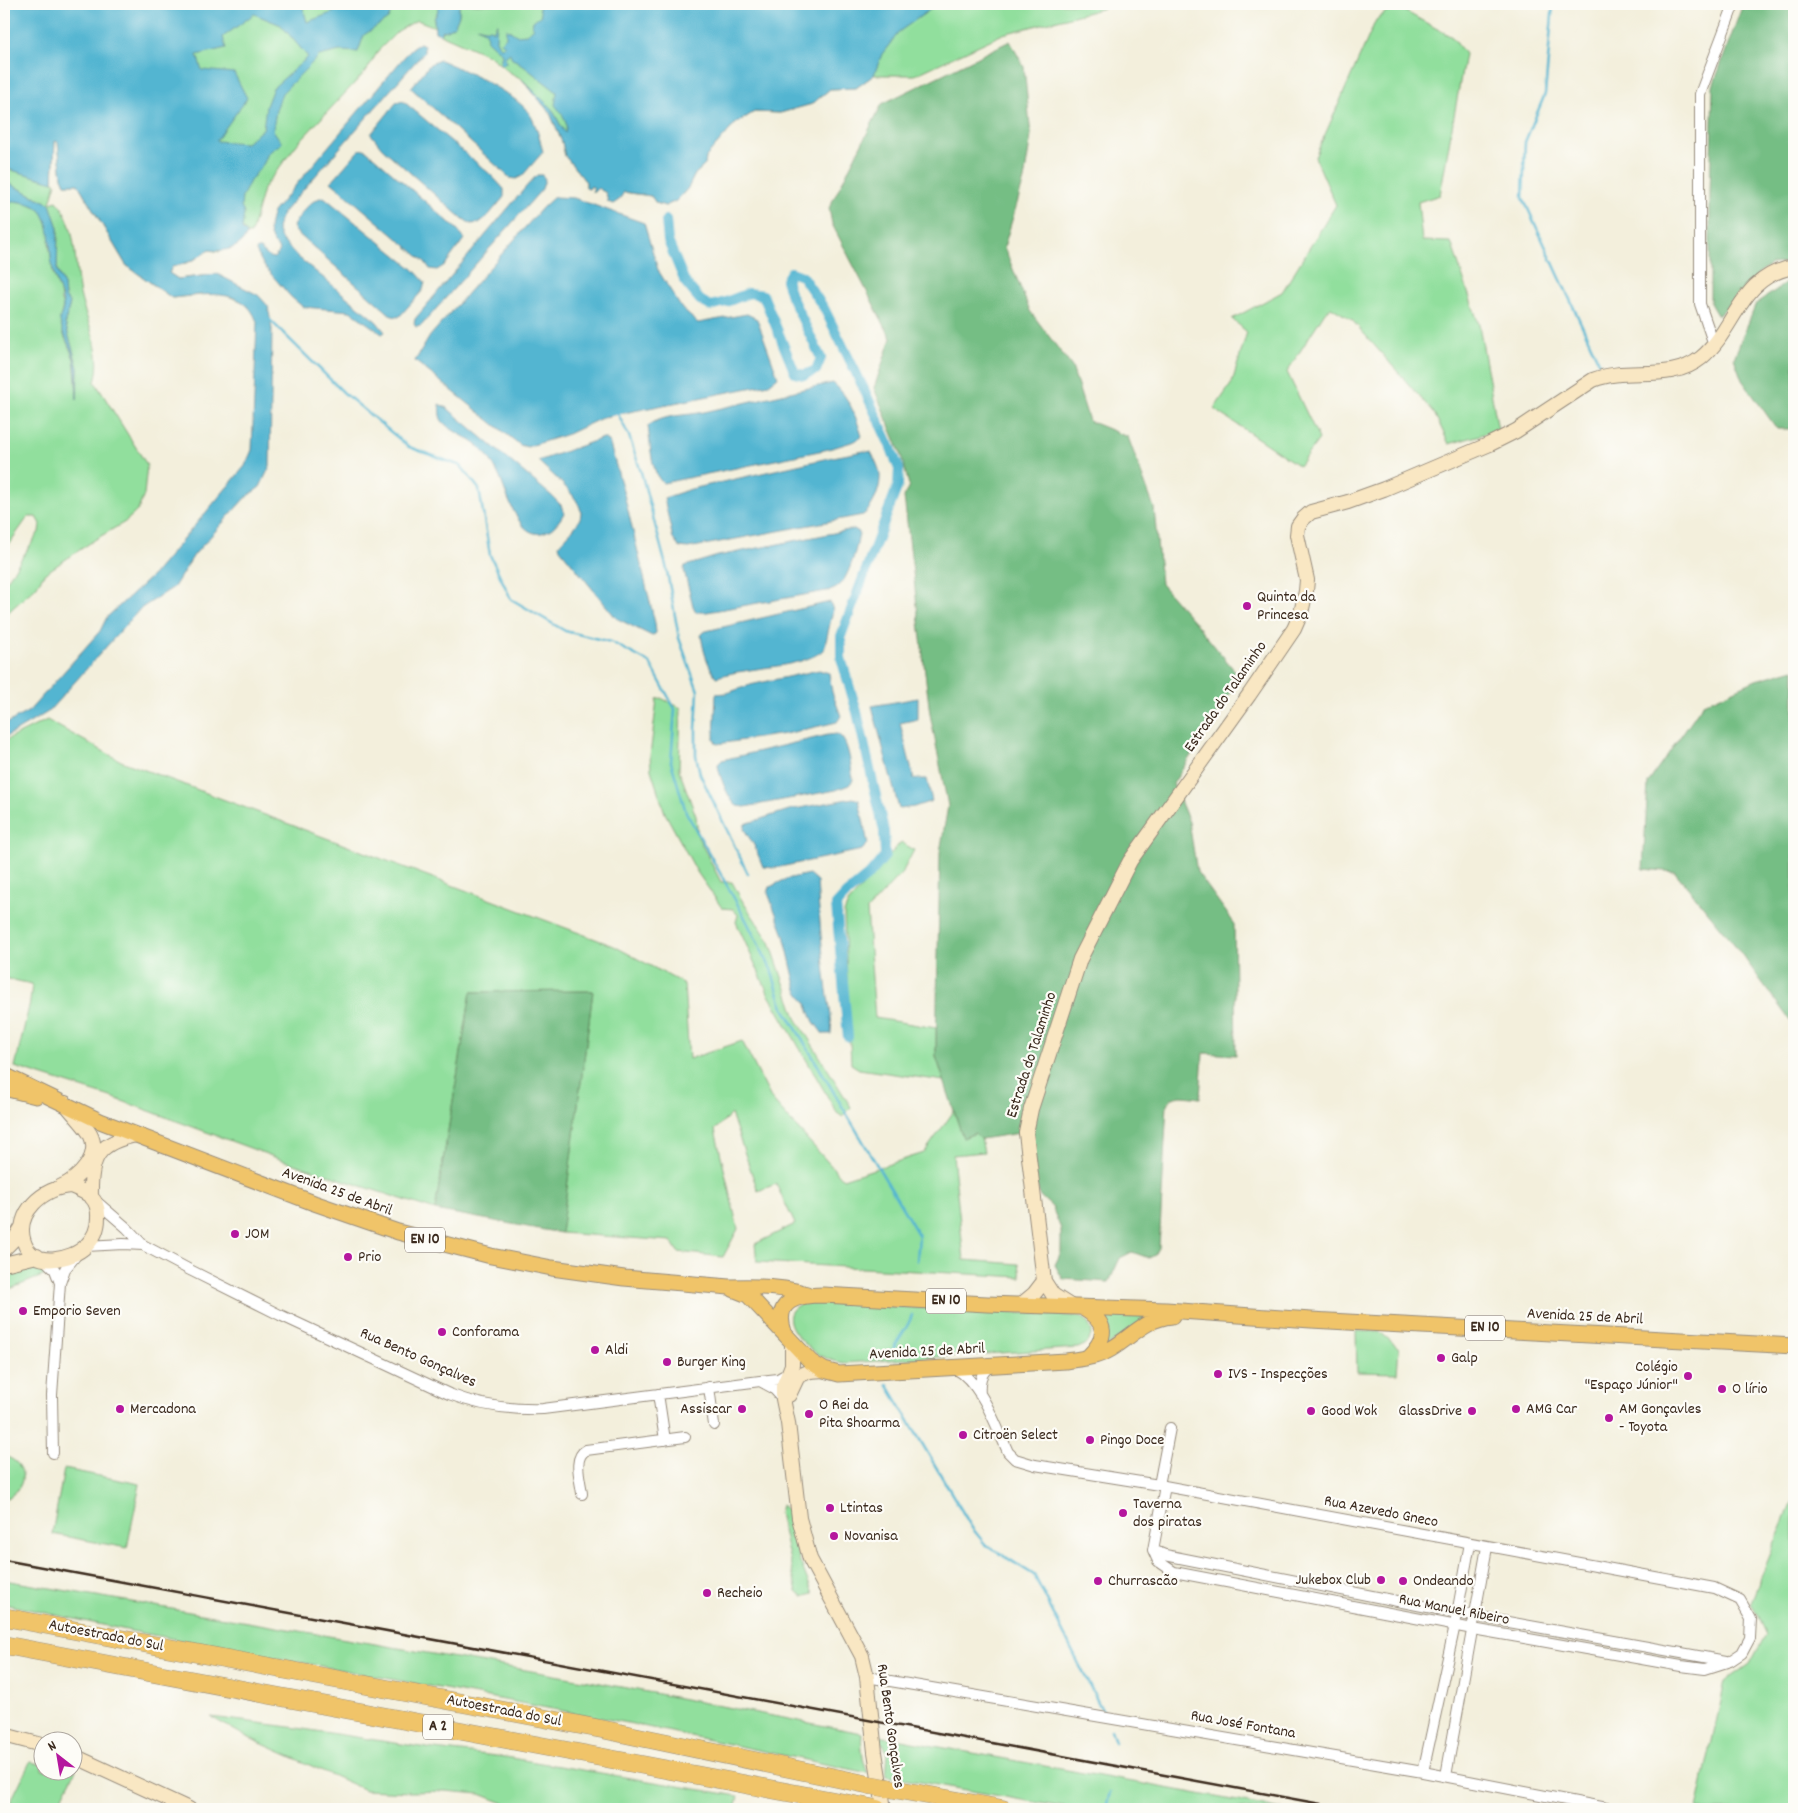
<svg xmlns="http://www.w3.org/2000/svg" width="1798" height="1813" viewBox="0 0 1798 1813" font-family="Dekko,sans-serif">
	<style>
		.green { fill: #91df9d; stroke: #66845e }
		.forest { fill: #74be84; stroke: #587451 }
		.water { fill: #52b5d1; stroke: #467078; fill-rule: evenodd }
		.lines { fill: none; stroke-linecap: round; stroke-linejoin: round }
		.stream { stroke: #52b5d1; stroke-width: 2.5 }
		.canal { stroke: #52b5d1; stroke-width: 10 }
		.street-casing { stroke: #978c7d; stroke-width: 12 }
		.secondary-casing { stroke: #978c7d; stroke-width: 16 }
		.primary-casing { stroke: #978c7d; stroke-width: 17 }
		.highway-casing { stroke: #978c7d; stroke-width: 19 }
		.street { stroke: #fff; stroke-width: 10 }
		.secondary { stroke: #f9e7c3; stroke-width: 14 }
		.primary { stroke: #f0c469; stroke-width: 15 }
		.highway { stroke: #f0c469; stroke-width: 18 }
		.rail { stroke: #3b2a1e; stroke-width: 2.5 }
		.highway-bridge-casing { stroke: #978c7d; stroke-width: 19; stroke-linecap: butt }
		.highway-bridge { stroke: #f0c469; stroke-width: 18 }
		.poi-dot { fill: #b5179e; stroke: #fdfcf7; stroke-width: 2 }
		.labels { text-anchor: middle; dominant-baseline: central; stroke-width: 4.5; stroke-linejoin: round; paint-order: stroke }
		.shield { fill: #fdfcf7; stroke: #75695f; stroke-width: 1 }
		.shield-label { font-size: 15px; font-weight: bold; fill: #3b2a1e }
		.poi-label { font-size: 16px; fill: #3b2a1e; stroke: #fdfcf7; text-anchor: start }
		.street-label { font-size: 16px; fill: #3b2a1e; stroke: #fdfcf7 }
	</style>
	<rect width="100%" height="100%" fill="#fdfcf7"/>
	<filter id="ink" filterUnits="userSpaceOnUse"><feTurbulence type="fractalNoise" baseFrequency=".02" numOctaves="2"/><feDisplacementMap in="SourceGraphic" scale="10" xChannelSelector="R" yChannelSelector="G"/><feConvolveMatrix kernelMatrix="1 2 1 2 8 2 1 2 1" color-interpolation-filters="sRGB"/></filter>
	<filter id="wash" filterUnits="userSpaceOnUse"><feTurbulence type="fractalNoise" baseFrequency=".0096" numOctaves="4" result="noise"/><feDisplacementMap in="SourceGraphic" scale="20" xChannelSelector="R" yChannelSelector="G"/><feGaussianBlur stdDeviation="1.12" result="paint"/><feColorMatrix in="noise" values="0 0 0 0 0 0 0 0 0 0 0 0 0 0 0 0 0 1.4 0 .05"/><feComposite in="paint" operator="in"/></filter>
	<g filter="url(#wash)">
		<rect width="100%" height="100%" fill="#f3efdc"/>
		<path class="green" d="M187,4H440L437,13L434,19L435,27L417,20L398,31L378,51L367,70L298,143L263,189L251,234H247L186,147Z
			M459,4H710L606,193L598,188L594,192H592L594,188L591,186L589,189L586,188V182L565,156L562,142L550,113L522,79L509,72L490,56L440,34L459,15Z
			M720,4H1113L1101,9L1003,34L915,75H874L856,88L830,89L812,104L780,113L754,112L735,124L706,157L705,165L695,174L688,188L676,201L665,206L656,203L651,196L623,192Z
			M1399,8L1452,37L1465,54L1440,195L1418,202L1422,241L1451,242L1479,325L1498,430L1449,444L1434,413L1352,320L1331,307L1325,312L1287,372L1319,439L1299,466L1214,409L1232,383L1247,332L1232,319L1282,292L1336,205L1315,157L1376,20L1386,12Z
			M4,36L220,252L209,250L192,261L172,267L169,273L178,279L217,274L246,303L220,293L172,298L126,265L78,184H65L62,177L58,142L55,141L53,182L56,183L50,203L57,201C77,225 74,259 79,289C84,319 105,350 95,382L147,465L144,495L138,510L125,522L96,539L44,574L36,587L4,616V585L39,532L40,524L36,517H28L4,551V210L13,201L29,203L43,212L50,227L49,243L53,273L60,291L61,301L63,306L60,319L64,335L74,359L77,393L78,368L65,323L70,303L65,297L64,285L57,270L58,228L50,204L4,181Z
			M661,698L681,708L679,770L696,816L698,837L721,882H732L743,902L770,942L796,1018L851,1107L843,1117L837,1113L769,995L736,922L738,915L733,909L722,908L697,872L665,813L651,770L650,756L657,699Z
			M47,720L121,761L614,946L684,984L689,1059L742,1041L772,1100L843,1179L924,1153L954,1111L963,1138L976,1133L981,1139L984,1152L953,1155L964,1260L1019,1264L1021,1277L757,1262L755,1244L795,1224L776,1184L758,1191L731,1114L715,1130L738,1229L723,1257L678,1252L671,1241L561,1233L593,991L471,992L435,1210L288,1162L114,1098L15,1067L30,1002L32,984L4,978V741Z
			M901,842L914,850L902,873L867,910L875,1018L936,1028V1056L944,1081L859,1069L851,1064L844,913L848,903Z
			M22,1266C31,1266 38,1265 45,1271V1275L5,1291L4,1296C4,1277 5,1274 22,1266Z
			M805,1302L1076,1316C1085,1318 1089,1323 1092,1332C1090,1340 1086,1345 1078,1348L845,1363C837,1362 829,1360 822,1356C809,1350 778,1323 794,1308C797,1305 802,1304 805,1302Z
			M1099,1313L1152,1315L1106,1347Z
			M1356,1331L1380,1332L1399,1348L1397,1373L1357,1372Z
			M4,1456C30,1463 27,1491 4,1499Z
			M64,1469L140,1484L127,1548L52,1534Z
			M1794,1496V1809H1697L1725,1682L1750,1664L1766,1634L1751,1602Z
			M781,1505L788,1511L799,1559L813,1594L803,1597L797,1592L779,1513Z
			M4,1580L595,1682L862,1733C861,1746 862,1761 868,1773L623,1722L131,1631L4,1604Z
			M211,1717L290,1727L434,1749L505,1757L738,1796L735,1809H519L480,1794L445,1791L411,1792L365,1790L245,1736Z
			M879,1736L1282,1809H1074L886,1776L888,1754Z
			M42,1760V1770H76L56,1809H7L30,1762L40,1764Z"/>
		<path class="forest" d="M1743,4H1794V262L1771,264L1759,273L1721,313L1717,315L1710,303V194L1713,86Z
			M1010,41L1024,67L1031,136L1024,180L1004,247L1030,311L1072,367L1089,421L1128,437L1154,508L1161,584L1197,625L1240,677L1173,784L1189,822L1197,872L1234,923L1236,1055L1203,1053L1200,1098C1188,1097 1174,1092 1167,1104L1159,1248L1155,1255L1149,1258L1132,1252L1120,1258L1109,1282L1063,1279L1055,1265L1061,1252V1229L1052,1207L1040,1196L1020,1133L981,1139L975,1133L963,1138L936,1056L940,852L948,806L930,714L904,497L909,485L900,452L874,388L891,338L832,224L829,208L882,104Z
			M1794,280V429H1777L1742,380L1734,358L1756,304L1789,281Z
			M1794,669V1026L1734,944L1675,872L1643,869L1648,783L1703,704L1756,680Z
			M593,991L561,1233L435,1210L471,992Z"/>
		<path class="water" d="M4,4H302L307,22L334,12V4H407L392,10L388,19L364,35L358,52L340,51L319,56L282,93L276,110L273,130L282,143L268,153L264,163L250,181L242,197L241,207L244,213L242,229L247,234C241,249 223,252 209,250L192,261L172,267L169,273L178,279L217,274L258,295L268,306L272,329L270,466L260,487L244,499L194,555L174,587L140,609L48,712L4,738V725L29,711L100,631L107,617L152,576L245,466L252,450L257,322C245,285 201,295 172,298L126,265L78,184H65L62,177L58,142L55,141L53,182L4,168ZM254,14L281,25L308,57L273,88L266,106L263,129L246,143L216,141L247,98L234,73L202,70L197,55L226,48L223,37Z
			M439,4H459V15L455,25L445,31L442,30L440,34L435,32L434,19L437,13Z
			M538,4L549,7L554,4H938L900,31L882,54L874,75L856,88L830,89L812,104L780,113L754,112L735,124L706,157L705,165L695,174L688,188L676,201L665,206L656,203L651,196L624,192L619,200L613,204L608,202L606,193L598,188L594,192H592L594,188L591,186L589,189L586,188V182L565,156L562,142L550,113L522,79L552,109L565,133C569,121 562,114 555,105L557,92L517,61L512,59L510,53L505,57L506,63L502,65L500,63L502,54L487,40L486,32L477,27L484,29H490L493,31L497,23L496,40L499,46L502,47L505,45L501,42L506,37V28L516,35L527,34L534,28L532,26L533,21L541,15Z
			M420,43L424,45V52L282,214L277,228L281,239L298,257L376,321L385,332L382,334L350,311L303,307L291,297L264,266L256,251L257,249H260L269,257L274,258L279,252C278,246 276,246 273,241C266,233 270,221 273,212L411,49Z
			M440,60C462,69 515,93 529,113C536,123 540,140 543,152L522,176L516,179L510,178L411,88L430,64Z
			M403,101L490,174L504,189V197L488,216L479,223L471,224L459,216L382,148L371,134L396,103Z
			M365,149L458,230L464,239L445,265L437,270L430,269L425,262L331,182L359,150Z
			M537,175H542L545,179L542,189L421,326L416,327L414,324L415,319L525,188Z
			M4,181L50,204L58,228L57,270L64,285L65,297L70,303L65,323L78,368L77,400C76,387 77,371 74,358C70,346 63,335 60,322C59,316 63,312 63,307C63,296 57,285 54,274C48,255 53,230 43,214C37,204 24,202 13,201L4,210Z
			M324,197L413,269L425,282L423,290L399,317L392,316L295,231L293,226C300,215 310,199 324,197Z
			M554,197L574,198L644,223L658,270L682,309L698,323L747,314L757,319L778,377L769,384L604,417L568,434L527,447L520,445L415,361L430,336L542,208Z
			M833,383C849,396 856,417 862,436L855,441L829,449L663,483C651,474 650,441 648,426C663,414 686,416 704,412C747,403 790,391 833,383Z
			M439,404L447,408L552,496L561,505L564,513C559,522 553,530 542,533C516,539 506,486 496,470C493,463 488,456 483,451C473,438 447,431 441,419C439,415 440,409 439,404Z
			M603,438L609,441L624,494L655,623L656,633L652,636L616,618L560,549L559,545C565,537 581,524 581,513C581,497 549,472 538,461Z
			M864,451L871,452C875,460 881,470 880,479C880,490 872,509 863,515L688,548L679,547L673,539L664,498L691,489L833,457Z
			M854,529L859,532C858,545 849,577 839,586C837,588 834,589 832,590L707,612H696L693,606L684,570L685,566L718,556Z
			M830,602L833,610L824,650C802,666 770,666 744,671C734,672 725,675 716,677C707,664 703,650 701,634L706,631Z
			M819,670L829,673L832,692L841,716L837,722L785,734L717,744L714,739L716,694L727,693L750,685Z
			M918,698V719L900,723L914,779H927L932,801L914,807L899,809L872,706Z
			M837,734C849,739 851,768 853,780L849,785L836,790L745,807C745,807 738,806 737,806C729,801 718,773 718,764L722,760L828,735Z
			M853,798L859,800L868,844L862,850L775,868L763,867L755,847L744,829L745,824L789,810Z
			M809,874L817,881C819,915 822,949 826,983C828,1000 833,1017 831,1034H823L814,1022L806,1003L797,990L784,935L768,893L770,887L786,879Z"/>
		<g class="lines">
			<path class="stream" d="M1553,4L1545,94L1525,142L1523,198L1603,371
				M268,318L344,393L409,447L461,466L479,489L490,555L511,599L565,631L611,642L650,663L675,709L671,762L686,812L744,916L771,969L782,1005L919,1236L917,1261
				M618,414L629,436L641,472L666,566L679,638L698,691L696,729V755L700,774L748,874
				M890,1356C896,1339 907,1331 912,1315
				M887,1384L972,1528L985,1544L1034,1575L1103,1712
				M1111,1730L1115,1742
				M1107,1804L1110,1792"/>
			<path class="canal" d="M666,220L668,241L685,282L700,300L710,306L726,302L749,293L763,295L795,373L804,375L816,370L821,358L791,296L786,280L791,272L802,276L824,308L864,389L891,448L899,469L898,485L841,636V658L857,712L884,831L885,856L869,875L847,893L836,905L848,1037"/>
		</g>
	</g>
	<g filter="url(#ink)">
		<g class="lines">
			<defs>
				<path id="street" d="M1714,345L1700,304V94L1734,4
					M97,1202L127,1228L143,1245L190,1270L280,1315L449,1394C480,1406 510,1410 543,1409L760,1381
					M86,1246L123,1244L143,1245
					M45,1260L55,1270L60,1283
					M954,1368C981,1381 996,1426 1008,1452L1015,1459L1035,1465L1159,1485L1714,1588L1740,1600L1751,1619L1750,1638L1742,1653L1730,1661L1705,1669L1681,1666L1473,1629L1174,1572L1158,1561L1153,1550
					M709,1387L714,1425
					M658,1394L665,1440
					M980,1395C979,1383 980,1371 992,1366
					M783,1399L773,1388L760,1381L778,1379L790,1372
					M53,1453L52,1395L60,1283L65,1269L78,1253
					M1159,1485L1170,1428
					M582,1494C581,1481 572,1458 586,1450L685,1437
					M1153,1550L1165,1555L1458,1613L1726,1661
					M1153,1550L1165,1486
					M867,1677L1423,1772L1612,1809
					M1423,1772L1455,1625L1470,1543
					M1446,1776L1487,1547"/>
				<path id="secondary" d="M71,1186C88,1193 99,1198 98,1218C98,1229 94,1238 86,1246C72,1260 32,1269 24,1242C14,1213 44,1187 71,1186Z
					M60,1187C78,1179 102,1157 90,1134C83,1123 73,1114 65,1103
					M91,1197C90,1158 97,1143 136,1135
					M4,1249L16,1237L22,1227
					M4,1264L37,1256
					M1022,1304L1034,1294L1044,1281
					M1072,1307L1053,1295L1044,1281L1026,1133L1031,1109L1080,959L1130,861L1249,695L1294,629L1301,613L1306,591L1307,580L1297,535L1298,526L1303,519L1311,512L1348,502L1384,489L1490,444L1516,431L1593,380C1627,366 1670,383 1701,358C1737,328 1739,276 1794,267
					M792,1344V1365L783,1387V1399L788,1423L799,1518L810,1559L862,1656L867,1677L875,1752L884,1809
					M789,1395L798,1376L810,1371L824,1370
					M4,1735L42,1745
					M72,1755L189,1809"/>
				<path id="primary" d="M4,1075L100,1121L314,1203L398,1232L491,1256L552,1268L624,1278L729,1287C754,1286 782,1286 807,1294
					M4,1088L36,1096
					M733,1289L748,1295L811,1362L824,1370L839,1374L1066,1361C1081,1359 1098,1357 1111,1349C1133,1336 1144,1319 1172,1316
					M1083,1308C1108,1323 1108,1337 1088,1357
					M784,1332C773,1300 798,1295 823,1295L987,1304L1166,1310L1311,1320L1794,1346"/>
				<path id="highway" d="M4,1617L601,1729L870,1785
					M4,1645L877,1809
					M888,1788L1003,1809"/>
			</defs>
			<use href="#street" class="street-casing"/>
			<use href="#secondary" class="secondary-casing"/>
			<use href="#primary" class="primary-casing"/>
			<use href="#highway" class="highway-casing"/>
			<use href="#street" class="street"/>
			<use href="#secondary" class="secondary"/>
			<use href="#primary" class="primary"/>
			<use href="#highway" class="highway"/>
			<path class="rail" d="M4,1560L1348,1809"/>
			<defs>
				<path id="highway-bridge" d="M870,1785L888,1788"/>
			</defs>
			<use href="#highway-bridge" class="highway-bridge-casing"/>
			<use href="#highway-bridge" class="highway-bridge"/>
		</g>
	</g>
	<g class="poi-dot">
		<circle cx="1247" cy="606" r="5"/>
		<circle cx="235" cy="1234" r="5"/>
		<circle cx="348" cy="1257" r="5"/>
		<circle cx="23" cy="1311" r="5"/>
		<circle cx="442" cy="1332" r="5"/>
		<circle cx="595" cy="1350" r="5"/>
		<circle cx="1441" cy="1358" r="5"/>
		<circle cx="667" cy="1362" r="5"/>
		<circle cx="1218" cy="1374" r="5"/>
		<circle cx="1688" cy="1376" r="5"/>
		<circle cx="1722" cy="1389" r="5"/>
		<circle cx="120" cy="1409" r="5"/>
		<circle cx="742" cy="1409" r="5"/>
		<circle cx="1516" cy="1409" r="5"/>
		<circle cx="1311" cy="1411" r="5"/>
		<circle cx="1472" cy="1411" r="5"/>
		<circle cx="809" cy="1414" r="5"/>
		<circle cx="1609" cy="1418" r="5"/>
		<circle cx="963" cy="1435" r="5"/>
		<circle cx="1090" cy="1440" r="5"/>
		<circle cx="830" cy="1508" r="5"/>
		<circle cx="1123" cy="1513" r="5"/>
		<circle cx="834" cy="1536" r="5"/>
		<circle cx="1381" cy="1580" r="5"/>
		<circle cx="1098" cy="1581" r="5"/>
		<circle cx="1403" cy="1581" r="5"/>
		<circle cx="707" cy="1593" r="5"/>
	</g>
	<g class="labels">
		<g class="shield">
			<rect x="405" y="1227.5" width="40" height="25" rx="4"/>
			<rect x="926" y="1288.5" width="40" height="25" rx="4"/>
			<rect x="1465" y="1315.5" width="40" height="25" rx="4"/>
			<rect x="423" y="1714.5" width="30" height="25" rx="4"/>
		</g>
		<g class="shield-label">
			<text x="425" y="1240">EN 10</text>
			<text x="946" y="1301">EN 10</text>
			<text x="1485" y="1328">EN 10</text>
			<text x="438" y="1727">A 2</text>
		</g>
		<g class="poi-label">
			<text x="1257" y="597">Quinta da<tspan x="1257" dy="18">Princesa</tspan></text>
			<text x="245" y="1234">JOM</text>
			<text x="358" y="1257">Prio</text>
			<text x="33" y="1311">Emporio Seven</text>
			<text x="452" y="1332">Conforama</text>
			<text x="605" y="1350">Aldi</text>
			<text x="1451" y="1358">Galp</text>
			<text x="677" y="1362">Burger King</text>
			<text x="1678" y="1367" text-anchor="end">Colégio<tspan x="1678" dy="18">"Espaço Júnior"</tspan></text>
			<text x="1228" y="1374">IVS - Inspecções</text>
			<text x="1732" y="1389">O lírio</text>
			<text x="819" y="1405">O Rei da<tspan x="819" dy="18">Pita Shoarma</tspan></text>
			<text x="130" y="1409">Mercadona</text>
			<text x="732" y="1409" text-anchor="end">Assiscar</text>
			<text x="1526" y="1409">AMG Car</text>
			<text x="1619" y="1409">AM Gonçavles<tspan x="1619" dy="18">- Toyota</tspan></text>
			<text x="1321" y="1411">Good Wok</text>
			<text x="1462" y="1411" text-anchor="end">GlassDrive</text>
			<text x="973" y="1435">Citroën Select</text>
			<text x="1100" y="1440">Pingo Doce</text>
			<text x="1133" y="1504">Taverna<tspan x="1133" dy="18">dos piratas</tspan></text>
			<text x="840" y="1508">Ltintas</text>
			<text x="844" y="1536">Novanisa</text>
			<text x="1371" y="1580" text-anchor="end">Jukebox Club</text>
			<text x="1108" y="1581">Churrascão</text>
			<text x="1413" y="1581">Ondeando</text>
			<text x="717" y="1593">Recheio</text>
		</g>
		<g class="street-label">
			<text transform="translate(1226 697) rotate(-55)">Estrada do Talaminho</text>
			<text transform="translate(1032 1055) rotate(-72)">Estrada do Talaminho</text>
			<text transform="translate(337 1192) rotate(20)">Avenida 25 de Abril</text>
			<text transform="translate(1585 1317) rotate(3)">Avenida 25 de Abril</text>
			<text transform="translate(927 1352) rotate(-3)">Avenida 25 de Abril</text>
			<text transform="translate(418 1358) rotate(24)">Rua Bento Gonçalves</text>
			<text transform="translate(1381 1512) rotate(11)">Rua Azevedo Gneco</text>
			<text transform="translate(1454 1610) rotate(11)">Rua Manuel Ribeiro</text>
			<text transform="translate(106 1636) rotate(11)">Autoestrada do Sul</text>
			<text transform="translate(504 1711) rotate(11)">Autoestrada do Sul</text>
			<text transform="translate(1243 1725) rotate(10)">Rua José Fontana</text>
			<text transform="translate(890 1726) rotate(82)">Rua Bento Gonçalves</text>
		</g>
	</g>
	<rect width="1798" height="1813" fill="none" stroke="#fdfcf7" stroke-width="20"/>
	<g transform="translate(58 1756) rotate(329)"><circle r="24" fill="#fdfcf7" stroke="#afa8a0"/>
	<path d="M0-4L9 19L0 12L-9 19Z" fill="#b5179e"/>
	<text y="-8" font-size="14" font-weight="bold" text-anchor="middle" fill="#3b2a1e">N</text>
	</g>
</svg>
